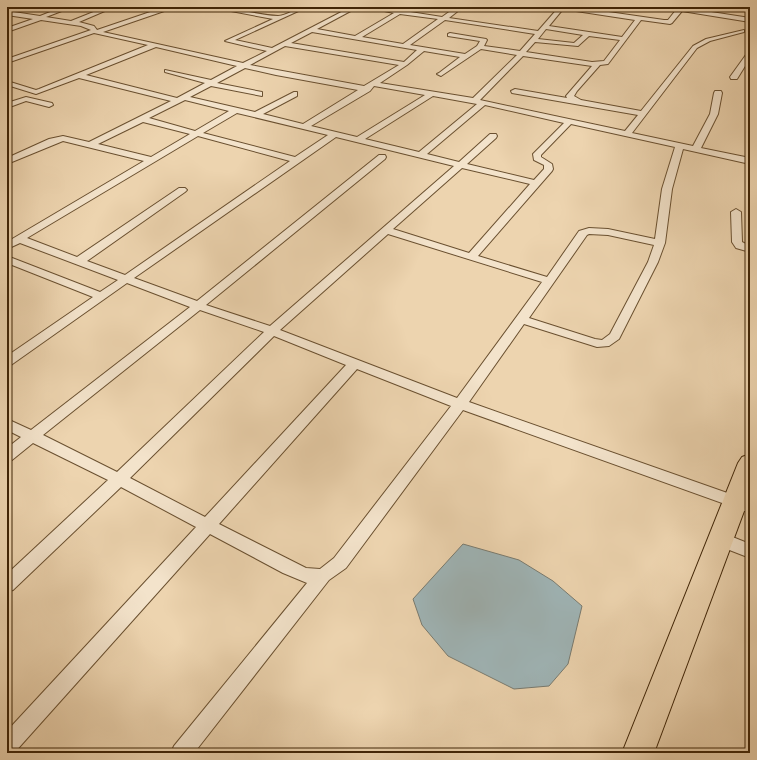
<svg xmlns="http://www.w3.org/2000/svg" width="757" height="760" viewBox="0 0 757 760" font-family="'EB Garamond',serif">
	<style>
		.water { fill: #9fb5b7; stroke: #797b70 }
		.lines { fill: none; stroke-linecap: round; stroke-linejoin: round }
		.street-casing { stroke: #6a5030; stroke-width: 2 }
		.primary-casing { stroke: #3f2406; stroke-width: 2 }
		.street { fill: #f3e3cb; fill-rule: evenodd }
		.primary { fill: #edd4af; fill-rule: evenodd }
	</style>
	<rect width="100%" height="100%" fill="#edd4af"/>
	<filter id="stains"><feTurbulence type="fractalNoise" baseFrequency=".005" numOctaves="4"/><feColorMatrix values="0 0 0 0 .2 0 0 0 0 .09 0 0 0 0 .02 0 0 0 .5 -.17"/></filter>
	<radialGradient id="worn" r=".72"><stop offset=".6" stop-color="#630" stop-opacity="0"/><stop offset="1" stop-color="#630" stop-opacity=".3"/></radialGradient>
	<path class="water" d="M463,544L519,560L553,581L582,606L568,664L549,686L514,689L448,656L422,625L413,599Z"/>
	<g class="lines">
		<defs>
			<path id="street" d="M63,7H72L46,17L71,21L106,7H114L79,22L94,26L97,30L165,7H170V9L103,32L243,63L267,51L225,41L273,19L210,7C233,7 256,15 278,16C287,16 296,7 307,7L235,40L272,48L351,7H358L317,29L355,36L394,13L365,7C375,7 394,11 402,8L404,11L442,17L456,7H463L449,18L538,31L559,7H574L664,20H668L676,10L665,7H679L750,18V22L682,11L672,23L670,24L641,20L608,64L600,65L577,91L574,96L581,100L641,111L693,46L706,39L744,30V32L710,41L697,48L632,133L693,146L710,114L714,93L715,91H721L722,93L718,114L701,148L750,158V164L683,149L672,189L665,243L658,262L619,339L609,346L597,347L524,324L469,402L750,501V513L463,410L346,568L329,580L194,753H171L174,746L307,583L283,573L210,534L14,753H7V731L196,527L121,487L13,590L7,592V574L108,480L33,443L12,460L7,461V448L21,437L7,430V419L31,430L190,307L127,283L11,365L7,366V356L93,297L7,263V256L100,292L118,280L20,243L7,249V242L144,161L63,141L7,164V158L49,139L63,136L89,142L171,101L79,78L36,94L7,85V81L36,90L39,89L148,45L94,33L7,63V59L91,30L81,26L41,20L7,32V28L33,19L7,15V11L40,16ZM563,9L635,20L622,37L549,26ZM400,14L438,19L403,44L362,37ZM445,20L535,34L520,51L484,46L487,40L486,39L450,33L448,34V36L480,41L477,46L465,54L410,45ZM546,29L583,35L574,43L538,39ZM312,32L417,50L404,62L291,43ZM589,36L620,40L604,61L592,62L526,52L535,42L578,46ZM285,46L399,65L364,86L250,65ZM156,47L237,66L211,80L165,70V72L205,83L177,98L86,75ZM481,49L517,55L473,98L380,83L407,65L424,51L460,57L439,73L437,74L441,76ZM523,56L592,66L566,96L567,98L515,89L511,91L512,93L638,115L625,131L480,100ZM245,68L276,75L358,90L303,124L263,114L297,96V92H294L255,112L190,97L211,86L262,96V92L217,83ZM374,86L425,95L357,137L311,126L370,91ZM433,96L477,104L419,152L365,139ZM185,100L229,111L195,131L149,118ZM485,105L564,123L533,154L534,160L544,165V169L534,180L467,164L496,138L497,136L496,134H490L459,162L427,154ZM237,113L328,135L295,157L203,133ZM143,122L190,134L151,157L98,144ZM571,124L675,147L662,189L655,239L608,229L589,228L579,231L547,277L478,256L552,171L553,169L552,164L541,157V155ZM198,136L290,161L125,275L87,261L185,192L187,190L185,188H179L77,257L27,238ZM336,137L454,166L270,326L206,305L385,159L386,157L385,155H379L197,301L134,278ZM462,168L530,184L469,253L393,229ZM388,234L542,282L457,398L280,330ZM589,234L608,235L654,245L648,262L610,334L602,340L595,339L529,318L587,235ZM200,310L264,332L117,472L43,435ZM274,336L346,365L205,517L130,478ZM357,369L451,406L334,558L320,569L306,568L219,524Z
				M750,51V58L737,79H731L730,77L748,52Z
				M26,97L52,103L53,105L49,107L26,101L7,108V103Z
				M736,209L741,212L742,242L750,246V252L736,248L732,242L731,212Z
				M720,532L750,544V558L714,544L712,539L714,534Z"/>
			<path id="primary" d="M750,454V495L654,753H622L738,463L742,457Z"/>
		</defs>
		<use href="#street" class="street-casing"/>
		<use href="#primary" class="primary-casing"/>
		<use href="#street" class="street"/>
		<use href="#primary" class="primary"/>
	</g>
	<rect width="757" height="760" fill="none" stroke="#edd4af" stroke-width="24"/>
	<rect x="8" y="8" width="741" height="744" fill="none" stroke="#3f2406" stroke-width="2"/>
	<rect x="12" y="12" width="733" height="736" fill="none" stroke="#3f2406"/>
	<rect width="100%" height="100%" filter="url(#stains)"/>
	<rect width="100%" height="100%" fill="url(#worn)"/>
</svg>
